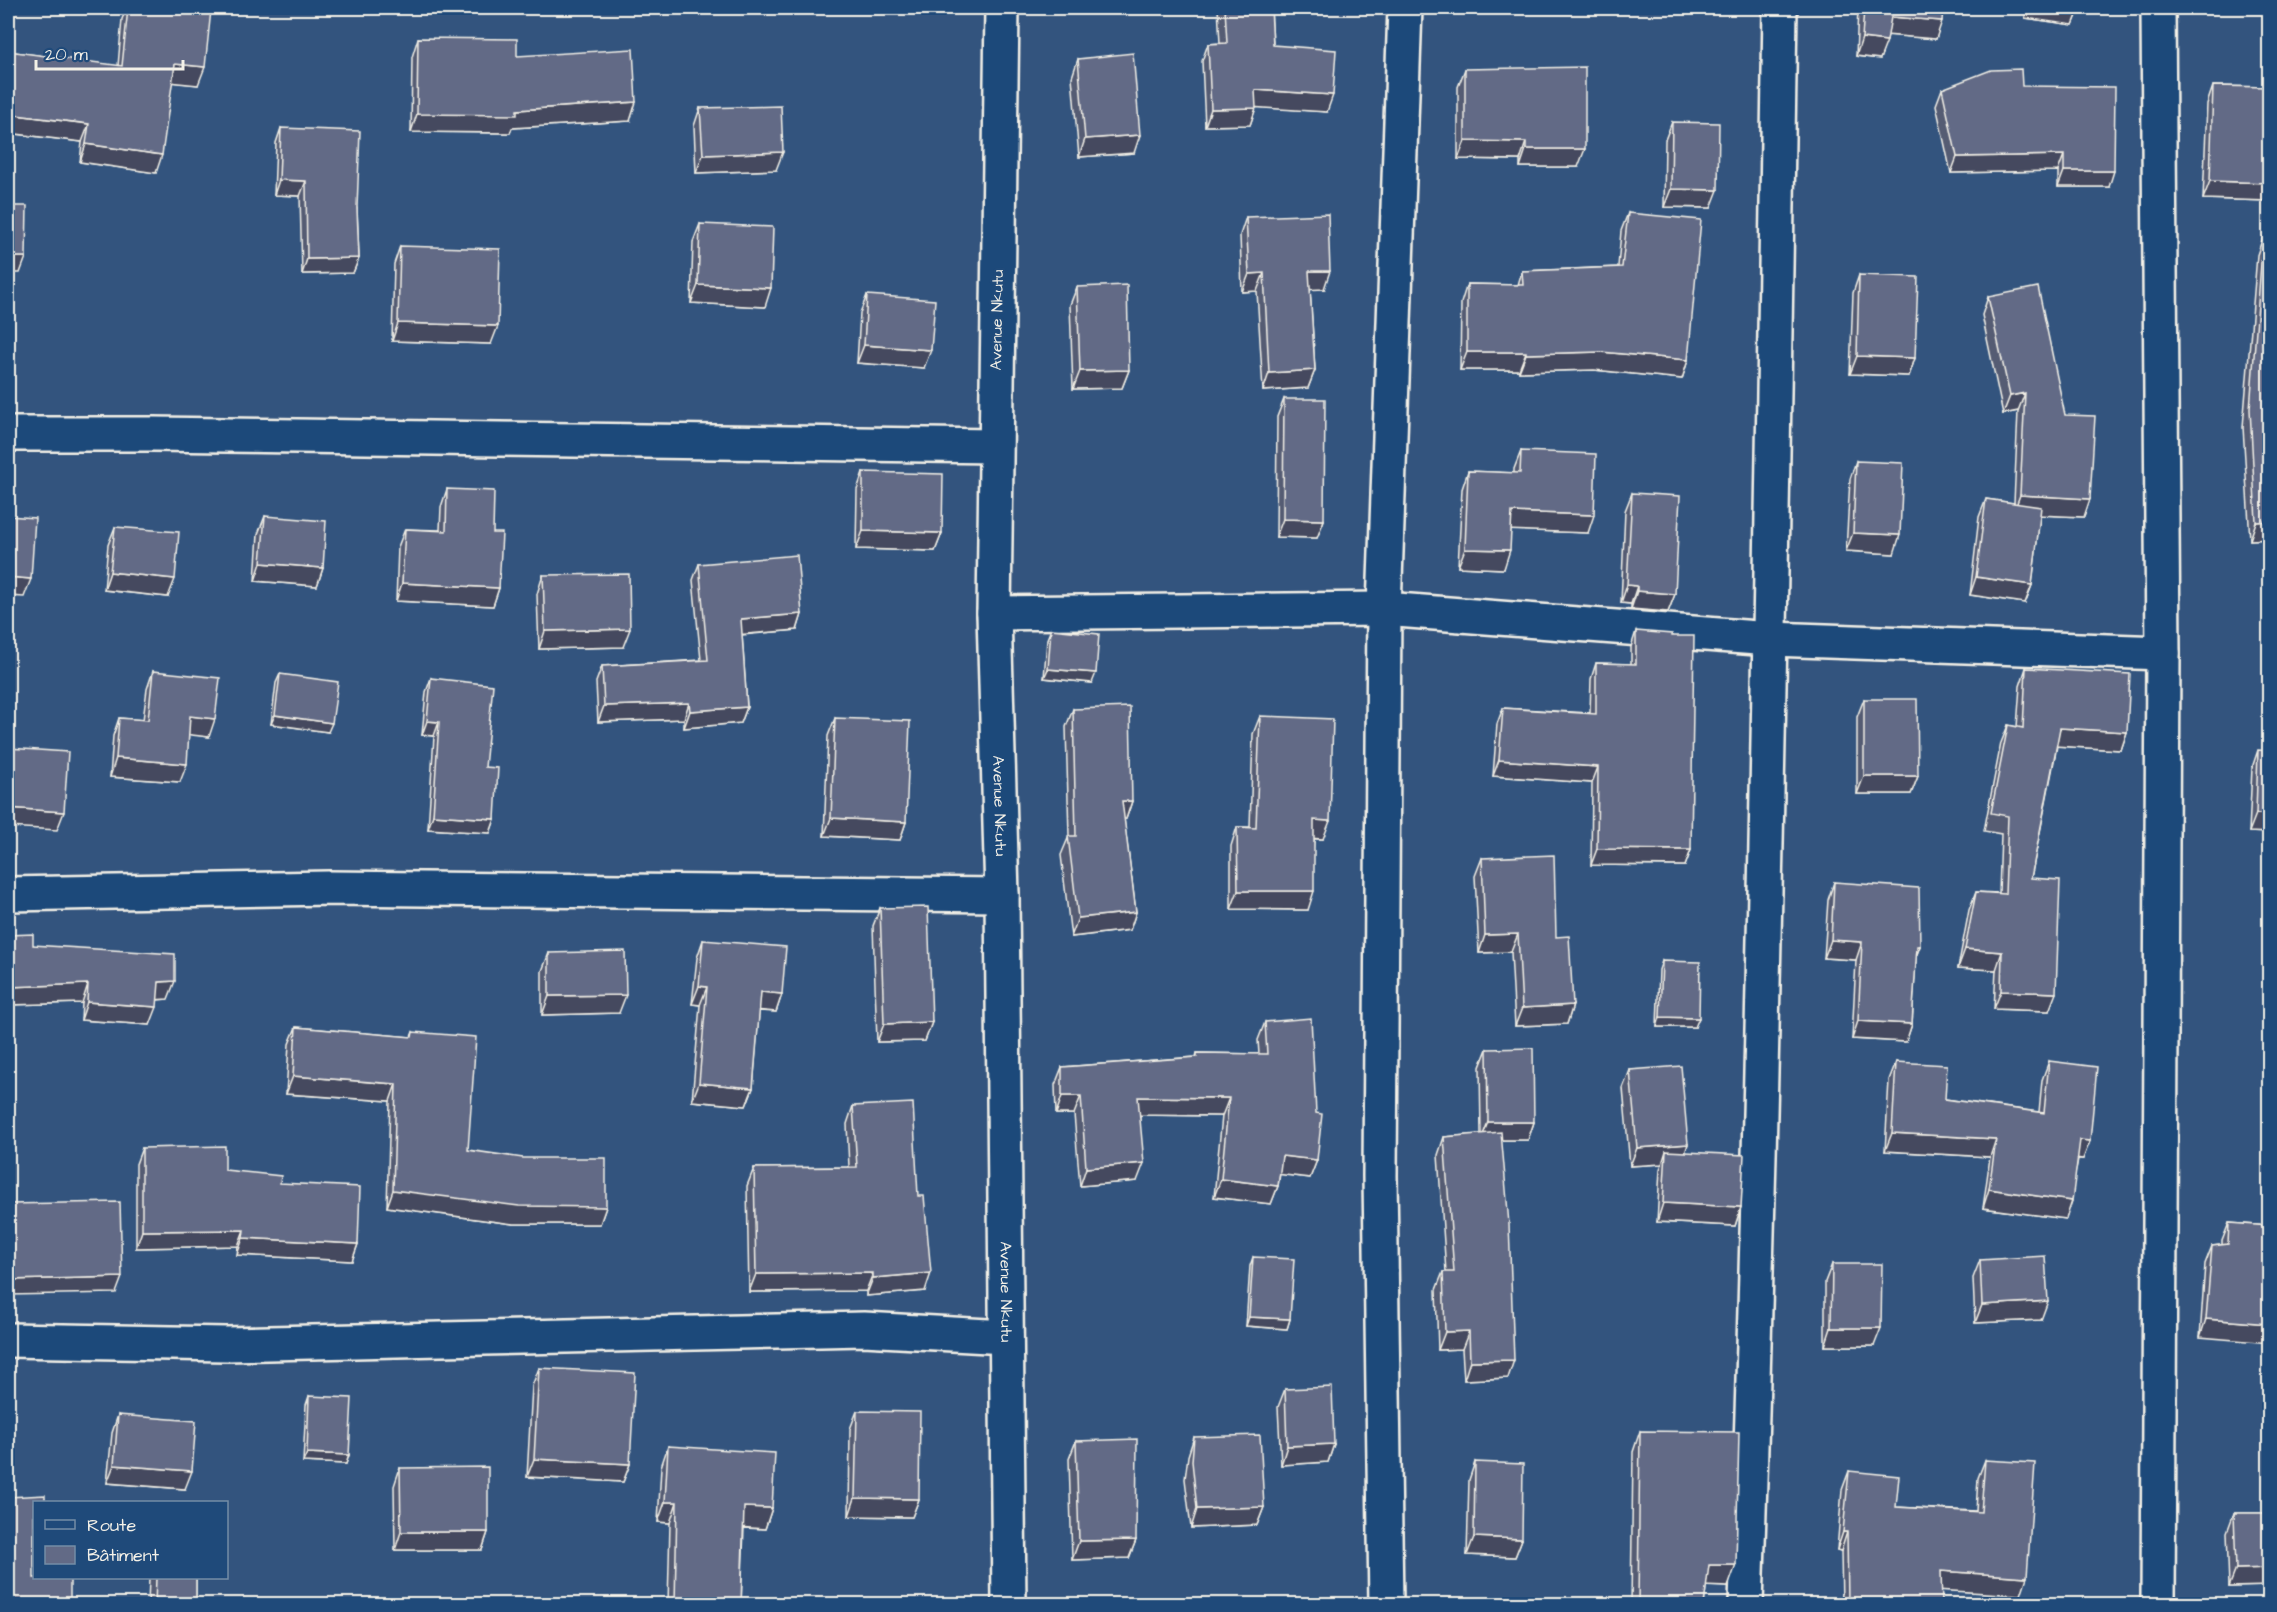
<svg xmlns="http://www.w3.org/2000/svg" width="2277" height="1612" viewBox="0 0 2277 1612" font-family="'Architects Daughter',sans-serif">
	<style>
		.lines { fill: none; stroke-linecap: round; stroke-linejoin: round }
		.street-casing { stroke: #f4f1e8; stroke-width: 38 }
		.street { stroke: #1f4a7a; stroke-width: 33 }
		.wall { fill: #545b73; stroke: #f4f1e8; stroke-width: 1.5 }
		.shaded-wall { fill: #454a5e; stroke: #f4f1e8; stroke-width: 1.5 }
		.building { fill: #626a86; stroke: #f4f1e8; stroke-width: 1.5 }
		.labels { text-anchor: middle; dominant-baseline: central; stroke-width: 5; stroke-linejoin: round; paint-order: stroke }
		.street-label { font-size: 16px; fill: #f4f1e8; stroke: #1f4a7a }
	</style>
	<rect width="100%" height="100%" fill="#33547e"/>
	<filter id="ink" filterUnits="userSpaceOnUse"><feTurbulence type="fractalNoise" baseFrequency=".0167" numOctaves="2"/><feDisplacementMap in="SourceGraphic" scale="12" xChannelSelector="R" yChannelSelector="G"/><feConvolveMatrix kernelMatrix="1 2 1 2 8 2 1 2 1" color-interpolation-filters="sRGB"/></filter>
	<g filter="url(#ink)">
		<g class="lines">
			<defs>
				<g id="street">
					<path id="s1" d="M1002,8L994,613L1002,895L1009,1604"/>
					<path d="M2158,8L2163,653L2158,1604"/>
					<path d="M8,434H153L995,446"/>
					<path d="M994,613L1384,609L1770,639L2163,653"/>
					<path d="M8,894L329,888L1002,895"/>
					<path d="M8,1340L226,1344L864,1329L1006,1337"/>
					<path d="M1386,1604L1380,1176L1384,609L1405,8"/>
					<path d="M1746,1604C1764,1072 1772,540 1780,8"/>
				</g>
			</defs>
			<use href="#street" class="street-casing"/>
			<use href="#street" class="street"/>
		</g>
		<path class="wall" d="M127,8H187L198,85L172,82L156,173L80,162L82,142L8,133V51L118,66L122,19Z
			M1218,8H1271L1273,45L1327,112L1256,107L1250,125L1205,126L1202,61L1208,44L1220,43Z
			M1858,8H1943L1936,39L1888,35L1880,59L1856,56Z
			M2026,8H2080L2073,25L2025,18Z
			M418,38L517,56L630,121L512,128L510,133L411,132L412,57Z
			M1078,59L1134,153L1079,157L1072,77Z
			M1465,69L1578,167H1520V160L1458,159V87Z
			M2022,86L2109,187H2058V171L1951,173L1936,105L1942,89Z
			M2213,86L2270,87V201L2203,199L2207,104Z
			M700,108L776,170L696,173L694,126Z
			M1672,122L1711,208L1664,207L1665,140Z
			M281,128L357,208L359,258L353,273L302,274L300,196L274,195L276,143Z
			M1628,213L1688,360L1682,379L1594,370L1519,372V370H1460L1461,303L1467,284L1518,285L1522,271L1618,267L1621,231Z
			M1246,217L1324,289H1310L1315,370L1308,388L1263,391L1257,291L1242,292L1240,235Z
			M700,224L765,307L691,303L693,242Z
			M2263,237L2270,539L2250,540L2243,427L2257,255Z
			M400,246L491,344L392,341L394,264Z
			M1859,275L1915,358L1909,376L1850,374L1853,293Z
			M1077,287L1129,370L1122,388L1073,389L1070,305Z
			M867,295L924,368L857,363L860,313Z
			M1988,297L2065,415L2090,499L2084,517L2040,515L2032,585L2025,603L1970,595L1979,517L1986,499L2014,503L2018,411L2003,414L1982,315Z
			M1284,399L1324,520L1317,538L1276,537L1277,417Z
			M1521,451L1588,533L1511,530L1504,569L1458,567L1462,489L1468,471L1514,473V469Z
			M1856,461L1894,554L1846,551L1850,479Z
			M863,472L942,533L935,551L856,549L857,490Z
			M447,489L493,533L499,588L493,606L396,601L398,547L405,529L440,530L441,507Z
			M1632,493L1675,594L1668,612L1631,609V604L1621,603L1625,511Z
			M265,516L323,568L317,586L255,581L258,534Z
			M115,527L168,597L104,590L108,545Z
			M699,564L802,614L797,630L742,635L747,707L741,723L684,728V719L598,722L596,682L602,666L701,660L693,580Z
			M543,575L623,647L539,649L537,594Z
			M1051,629L1092,683L1044,678L1047,639Z
			M1636,631L1691,850L1685,866L1591,865L1592,783L1493,776L1497,724L1503,708L1590,713L1591,679L1596,663L1631,664V647Z
			M2026,668L2127,732L2121,750L2057,746L2031,878L2049,1011L1994,1009L1996,970L1958,968L1969,910L1976,892L1999,893L2001,834L1984,831L2001,743L2008,725L2017,727L2020,686Z
			M153,671L209,737L189,734L180,782L110,777L113,736L119,718L143,720L147,689Z
			M280,674L328,732L271,724L276,683Z
			M431,678L485,767L495,819L490,833L428,829L434,736L422,735L426,692Z
			M1864,699L1918,776L1911,794H1857V717Z
			M1073,709L1132,801L1126,819H1124L1136,912L1130,930L1071,937L1061,855L1069,836L1066,727Z
			M1260,716L1323,839H1314L1308,910L1231,909V846L1237,827H1250L1253,734Z
			M835,718L906,822L900,840L824,836L828,736Z
			M2258,750L2270,833L2249,832L2252,768Z
			M1482,858L1573,1005L1567,1024L1515,1026L1511,952L1479,953L1475,876Z
			M1834,882L1920,946L1916,957L1912,1024L1906,1042L1852,1039L1856,960L1824,958L1828,900Z
			M880,908L932,1022L925,1041L877,1042L873,926Z
			M8,935L168,999L157,1000L150,1025L81,1020L82,1003L8,1005Z
			M703,940L782,994L776,1012L759,1011L753,1088L746,1106L692,1101L700,1005L692,1004L697,958Z
			M549,953L619,1013L542,1015V971Z
			M1662,961L1695,1027H1657L1659,970Z
			M1265,1022L1317,1160L1310,1178L1280,1174L1278,1186L1271,1204L1214,1197L1222,1116L1140,1115L1137,1181L1080,1186L1074,1114H1056L1055,1085L1062,1067L1196,1057L1197,1053L1259,1054L1258,1040Z
			M296,1027L411,1037L413,1032L468,1150L606,1207L600,1224H513L387,1207L390,1101L286,1094L289,1044Z
			M1487,1049L1534,1122L1528,1140H1501L1508,1378L1464,1380L1462,1349L1438,1350L1436,1290L1443,1272H1446L1438,1155L1444,1137L1481,1134L1480,1067Z
			M2049,1061L2090,1141L2083,1159H2078L2066,1219L1983,1208L1990,1157L1885,1151L1889,1080L1896,1062L1945,1099L2039,1112L2042,1080Z
			M1630,1070L1686,1152L1741,1207L1735,1226L1657,1222L1660,1169L1662,1164L1630,1166L1623,1088Z
			M853,1106L918,1196L925,1291L866,1296V1291L749,1292L747,1186L754,1168L849,1167L847,1124Z
			M142,1148L225,1170L280,1183L358,1244L352,1261L237,1255L238,1246L136,1248V1164Z
			M2229,1223L2270,1226L2200,1337L2205,1264L2212,1246L2222,1245V1241Z
			M1253,1257L1290,1319L1287,1329L1246,1326L1250,1266Z
			M1980,1260L2041,1320L1975,1323L1973,1278Z
			M1832,1264L1874,1346H1825V1282Z
			M539,1368L630,1464L623,1482L527,1477L532,1386Z
			M1285,1389L1334,1444L1328,1462L1281,1465L1278,1407Z
			M309,1396L349,1455L346,1464L303,1462L306,1405Z
			M857,1411L919,1499L912,1517L849,1516L850,1429Z
			M118,1415L185,1489L107,1483L112,1433Z
			M1640,1431L1728,1587L1706,1586L1704,1605H1631L1633,1452Z
			M1194,1437L1264,1507L1257,1525L1191,1528L1185,1479L1188,1456Z
			M1076,1441L1136,1540L1129,1558L1072,1560L1069,1459Z
			M668,1446L772,1508L765,1529L744,1528L741,1605H668L670,1523L658,1522L661,1467Z
			M1985,1460L2021,1595L1941,1590L1942,1605H1842L1841,1551L1837,1550L1842,1490L1849,1471L1896,1507L1976,1511L1978,1478Z
			M1475,1462L1522,1539L1515,1557L1467,1555L1469,1480Z
			M400,1468L488,1532L482,1550H395L394,1486Z
			M2234,1513H2270V1586L2229,1587L2227,1532Z
			M149,1578H196V1605H148Z"/>
		<path class="shaded-wall" d="M2028,8H2080L2073,25L2025,18Z
			M2224,8H2243V9Z
			M1891,17L1942,21L1936,39L1885,35Z
			M1862,38L1887,41L1880,59L1856,56Z
			M175,64L205,67L198,85L168,82Z
			M1255,90L1333,95L1327,112L1249,107Z
			M636,102L630,121L512,128L510,133L411,132L417,114L517,110Z
			M1256,108L1250,125L1205,126L1211,109Z
			M8,114L89,124L82,142L8,133Z
			M1140,135L1134,153L1079,157L1085,139Z
			M1465,141L1526,142L1520,160L1458,159Z
			M86,144L162,155L156,173L80,162Z
			M1526,149H1585L1578,167H1520Z
			M783,152L776,170L696,173L703,155Z
			M2064,155L2058,171L1951,173L1957,157Z
			M2064,171H2114L2109,187H2058Z
			M279,180L306,181L300,196L274,195Z
			M2210,181L2270,183V201L2203,199Z
			M1671,189L1718,190L1711,208L1664,207Z
			M8,257H26L20,273H8Z
			M359,258L353,273L302,274L307,259Z
			M1309,271H1330L1324,289L1302,290Z
			M1264,273L1257,291L1242,292L1249,274Z
			M698,285L771,288L765,307L691,303Z
			M398,323L498,326L491,344L392,341Z
			M864,345L931,350L924,368L857,363Z
			M1467,352H1526L1519,370H1460Z
			M1601,352L1688,360L1682,379L1594,370L1519,372L1526,354Z
			M1857,356L1915,358L1909,376L1850,374Z
			M1129,370L1122,388L1073,389L1080,371Z
			M1315,370L1308,388L1263,391L1269,373Z
			M2025,393L2018,411L2003,414L2010,396Z
			M2020,495L2090,499L2084,517L2013,514Z
			M1512,512L1594,515L1588,533L1505,530Z
			M1283,519L1324,520L1317,538L1276,537Z
			M2270,521V539L2250,540L2256,522Z
			M863,531L942,533L935,551L856,549Z
			M1853,533L1900,535L1894,554L1846,551Z
			M1465,549L1510,550L1504,569L1458,567Z
			M261,563L323,568L317,586L255,581Z
			M110,572L175,579L168,597L104,590Z
			M8,577L31,579L24,597L8,596Z
			M1976,577L2032,585L2025,603L1970,595Z
			M402,583L499,588L493,606L396,601Z
			M1627,585L1637,586L1631,604L1621,603Z
			M1637,591L1675,594L1668,612L1631,609Z
			M802,614L797,630L735,635L741,619Z
			M630,629L623,647L539,649L545,631Z
			M1048,669L1096,673L1092,683L1044,678Z
			M689,703L684,719L598,722L604,706Z
			M747,707L741,723L684,728L690,711Z
			M275,715L332,723L328,732L271,724Z
			M190,716L215,719L209,737L183,734Z
			M427,721L439,722L434,736L422,735Z
			M2060,728L2127,732L2121,750L2054,746Z
			M116,758L187,764L180,782L110,777Z
			M1499,760L1598,767L1592,783L1493,776Z
			M1864,776H1918L1911,794H1857Z
			M1122,801H1132L1126,819L1116,820Z
			M8,808L64,812L57,830L8,827Z
			M2256,814L2270,815V833L2249,832Z
			M433,815L495,819L490,833L428,829Z
			M831,818L906,822L900,840L824,836Z
			M1314,820L1330,821L1323,839L1307,838Z
			M1597,849L1691,850L1685,866L1591,865Z
			M1238,891H1314L1308,910L1231,909Z
			M1136,912L1130,930L1071,937L1078,918Z
			M1518,934L1511,952L1479,953L1485,935Z
			M1831,940L1862,942L1856,960L1824,958Z
			M1917,946H1920L1913,964Z
			M1965,949L2002,952L1996,970L1958,968Z
			M175,981L168,999L152,1000L159,982Z
			M88,984L82,1003L8,1005V987Z
			M699,986L707,987L700,1005L692,1004Z
			M2001,991L2056,993L2049,1011L1994,1009Z
			M761,992L782,994L776,1012L754,1010Z
			M626,995L619,1013L542,1015L549,996Z
			M87,1002L157,1007L150,1025L81,1020Z
			M1573,1005L1567,1024L1515,1026L1522,1008Z
			M1660,1017L1699,1018L1695,1027H1657Z
			M1858,1021L1912,1024L1906,1042L1852,1039Z
			M932,1022L925,1041L877,1042L884,1024Z
			M293,1076L396,1084L390,1101L286,1094Z
			M699,1083L753,1088L746,1106L692,1101Z
			M1062,1096H1081L1074,1114H1056Z
			M1138,1097L1229,1098L1222,1116L1132,1115Z
			M1488,1122H1534L1528,1140H1481Z
			M1892,1133L1996,1139L1990,1157L1885,1151Z
			M2080,1140L2090,1141L2083,1159L2074,1158Z
			M1688,1144L1682,1162L1666,1151L1662,1164L1630,1166L1637,1148Z
			M1282,1156L1317,1160L1310,1178L1276,1174Z
			M1144,1163L1137,1181L1080,1186L1086,1168Z
			M1221,1179L1278,1186L1271,1204L1214,1197Z
			M1989,1189L2072,1201L2066,1219L1983,1208Z
			M393,1190L606,1207L600,1224H513L387,1207Z
			M1663,1203L1741,1207L1735,1226L1657,1222Z
			M244,1230L238,1246L136,1248L142,1231Z
			M243,1238L358,1244L352,1261L237,1255Z
			M873,1273L866,1291L749,1292L756,1274Z
			M931,1273L925,1291L866,1296L873,1278Z
			M122,1277L116,1293L8,1295V1280Z
			M2048,1301L2041,1320L1975,1323L1982,1305Z
			M1249,1317L1290,1319L1287,1329L1246,1326Z
			M2206,1319L2270,1324V1343L2200,1337Z
			M1831,1328H1881L1874,1346H1825Z
			M1469,1331L1462,1349L1438,1350L1445,1332Z
			M1514,1360L1508,1378L1464,1380L1470,1361Z
			M1334,1444L1328,1462L1281,1465L1287,1446Z
			M307,1453L349,1455L346,1464L303,1462Z
			M534,1459L630,1464L623,1482L527,1477Z
			M114,1465L192,1471L185,1489L107,1483Z
			M855,1498L919,1499L912,1517L849,1516Z
			M665,1502H677L670,1523L658,1522Z
			M744,1507L772,1508L765,1529L737,1527Z
			M1264,1507L1257,1525L1191,1528L1197,1509Z
			M401,1532H488L482,1550H395Z
			M1843,1532H1847L1841,1551L1837,1550Z
			M1474,1537L1522,1539L1515,1557L1467,1555Z
			M1136,1540L1129,1558L1072,1560L1079,1541Z
			M1709,1565H1736L1728,1587L1701,1586Z
			M2270,1568V1586L2229,1587L2236,1569Z
			M1941,1571L2027,1577L2021,1595L1935,1590Z"/>
		<path class="building" d="M128,8H187L211,10L205,67L175,64L162,155L86,144L89,124L8,114V51L122,66Z
			M1225,8H1271L1273,45L1336,50L1333,95L1255,90L1256,108L1211,109L1208,44L1227,43Z
			M1864,8H1943L1942,21L1891,17L1887,41L1862,38Z
			M418,38L517,39V56L633,49L636,102L517,110V115L417,114Z
			M1133,53L1140,135L1085,139L1078,59Z
			M1585,67V149H1526V142L1465,141V69Z
			M2021,69L2022,86L2115,87L2114,171H2064V155L1957,157L1942,89L1991,70Z
			M2213,86L2270,87V183L2210,181Z
			M781,106L783,152L703,155L700,108Z
			M1672,122L1719,123L1718,190L1671,189Z
			M281,128L360,131L357,208L359,258L307,259L306,181L279,180Z
			M8,206H27L26,257H8Z
			M1628,213L1701,220L1688,360L1601,352L1526,354V352H1467V284L1523,285L1522,271L1622,267Z
			M1328,214L1330,271H1309L1315,370L1269,373L1264,273L1249,274L1246,217Z
			M700,224L773,227L771,288L698,285Z
			M2263,237H2270V521L2256,522L2250,409Z
			M400,246L500,249L498,326L398,323Z
			M1859,275L1918,277L1915,358L1857,356Z
			M1127,285L1129,370L1080,371L1077,287Z
			M2038,287L2065,415L2095,416L2090,499L2020,495L2025,393L2010,396L1988,297Z
			M867,295L935,300L931,350L864,345Z
			M1284,399H1325L1324,520L1283,519Z
			M1521,451L1596,454L1594,515L1512,512L1510,550L1465,549L1468,471L1520,473Z
			M1856,461L1903,463L1900,535L1853,533Z
			M863,472L943,474L942,533L863,531Z
			M447,489L494,491L493,533H502L499,588L402,583L405,529L446,531Z
			M1632,493L1680,496L1675,594L1637,591V586L1627,585Z
			M1986,499L2041,507L2032,585L1976,577Z
			M8,516L35,518L31,579L8,577Z
			M265,516L326,521L323,568L261,563Z
			M115,527L179,532L175,579L110,572Z
			M797,555L802,614L741,619L747,707L690,711L689,703L604,706L602,666L708,660L699,564Z
			M629,574L630,629L545,631L543,575Z
			M1051,629L1099,634L1096,673L1048,669Z
			M1636,631L1672,634V636H1694L1691,850L1597,849L1598,767L1499,760L1503,708L1596,714V663L1636,664Z
			M2026,668L2130,674L2127,732L2060,728L2031,878L2060,880L2056,993L2001,991L2002,952L1965,949L1976,892L2005,894L2008,816L1991,813L2008,725L2023,728Z
			M153,671L220,678L215,719L190,716L187,764L116,758L119,718L148,720Z
			M280,674L338,682L332,723L275,715Z
			M431,678L493,685L485,767L498,768L495,819L433,815L439,722L427,721Z
			M1864,699H1917L1918,776H1864Z
			M1130,707L1132,801H1122L1136,912L1078,918L1068,836H1076L1073,709Z
			M1260,716L1333,719L1330,821L1314,820V891H1238L1237,827L1256,828Z
			M835,718L910,721L906,822L831,818Z
			M8,748L68,752L64,812L8,808Z
			M2258,750L2270,751V815L2256,814Z
			M1554,855L1556,937L1569,936L1573,1005L1522,1008L1518,934L1485,935L1482,858Z
			M1834,882L1919,888L1920,946H1917L1912,1024L1858,1021L1862,942L1831,940Z
			M928,907L932,1022L884,1024L880,908Z
			M33,934V945L175,954V981L159,982L157,1007L87,1002L88,984L8,987V935Z
			M703,940L786,947L782,994L761,992L753,1088L699,1083L707,987L699,986Z
			M625,951L626,995L549,996V953Z
			M1662,961L1700,962L1699,1018L1660,1017Z
			M1311,1018L1316,1113L1322,1114L1317,1160L1282,1156L1278,1186L1221,1179L1229,1098L1138,1097L1144,1163L1086,1168L1081,1096H1062V1067L1197,1057V1053L1267,1054L1265,1022Z
			M296,1027L412,1037L413,1032L476,1037L468,1150L523,1158H606V1207L519,1206L393,1190L396,1084L293,1076Z
			M1533,1048L1534,1122H1488L1487,1049Z
			M2049,1061L2097,1067L2090,1141L2080,1140L2072,1201L1989,1189L1996,1139L1892,1133L1896,1062L1947,1065L1945,1099L2044,1113Z
			M1681,1066L1688,1144L1637,1148L1630,1070Z
			M913,1103L918,1196H924L931,1273L873,1278V1273L756,1274L754,1168L857,1167L853,1106Z
			M1501,1132L1509,1224L1514,1360L1470,1361L1469,1331L1445,1332L1443,1272H1454L1444,1137Z
			M225,1146V1170L281,1176L280,1183L360,1187L358,1244L243,1238L244,1230L142,1231V1148Z
			M1666,1151L1744,1155L1741,1207L1663,1203Z
			M120,1202L122,1277L8,1280V1204Z
			M2229,1223L2270,1226V1324L2206,1319L2212,1246L2228,1244Z
			M2045,1256L2048,1301L1982,1305L1980,1260Z
			M1253,1257L1294,1259L1290,1319L1249,1317Z
			M1832,1264H1882L1881,1328H1831Z
			M539,1368L635,1373L630,1464L534,1459Z
			M1332,1387L1334,1444L1287,1446L1285,1389Z
			M309,1396L352,1398L349,1455L307,1453Z
			M857,1411L920,1412L919,1499L855,1498Z
			M118,1415L196,1421L192,1471L114,1465Z
			M1640,1431L1739,1432L1736,1565H1709L1704,1605H1638Z
			M1260,1435L1264,1507L1197,1509L1192,1461L1194,1437Z
			M1137,1439L1136,1540L1079,1541L1076,1441Z
			M668,1446L775,1453L772,1508L744,1507L741,1605H675L677,1502H665Z
			M1985,1460L2035,1463L2027,1577L1941,1571L1942,1605H1848L1847,1532H1843L1849,1471L1899,1476L1896,1507L1981,1512Z
			M1475,1462L1523,1464L1522,1539L1474,1537Z
			M488,1467V1532H401L400,1468Z
			M45,1495V1503H34V1578H70V1605H8V1497Z
			M2234,1513H2270V1568L2236,1569Z
			M156,1578H196V1605H155Z"/>
	</g>
	<g class="labels">
		<g class="street-label">
			<text transform="translate(997 320) rotate(-89)">Avenue Nkutu</text>
			<text stroke="none"><textPath href="#s1" startOffset="798">Avenue Nkutu</textPath></text>
			<text stroke="none"><textPath href="#s1" startOffset="1284">Avenue Nkutu</textPath></text>
		</g>
	</g>
	<rect width="2277" height="1612" fill="none" stroke="#1f4a7a" stroke-width="30"/>
	<rect x="15" y="15" width="2247" height="1582" fill="none" stroke="#f4f1e8" stroke-width="2" filter="url(#ink)"/>
	<rect x="33" y="1501" width="195" height="78" fill="#1f4a7a" stroke="#748da6" stroke-width="1.5"/>
	<rect x="45" y="1520" width="30" height="9" fill="#1f4a7a" stroke="#748da6" stroke-width="1.5"/>
	<text x="87" y="1531" font-size="18" fill="#f4f1e8">Route</text>
	<rect x="45" y="1546" width="30" height="18" fill="#626a86" stroke="#748da6" stroke-width="1.5"/>
	<text x="87" y="1561" font-size="18" fill="#f4f1e8">Bâtiment</text>
	<path d="M36 60v9h147v-9" fill="none" stroke="#f4f1e8" stroke-width="3"/>
	<text x="45" y="60" font-size="18" fill="#f4f1e8" stroke="#1f4a7a" stroke-width="4.5" paint-order="stroke">20 m</text>
</svg>
